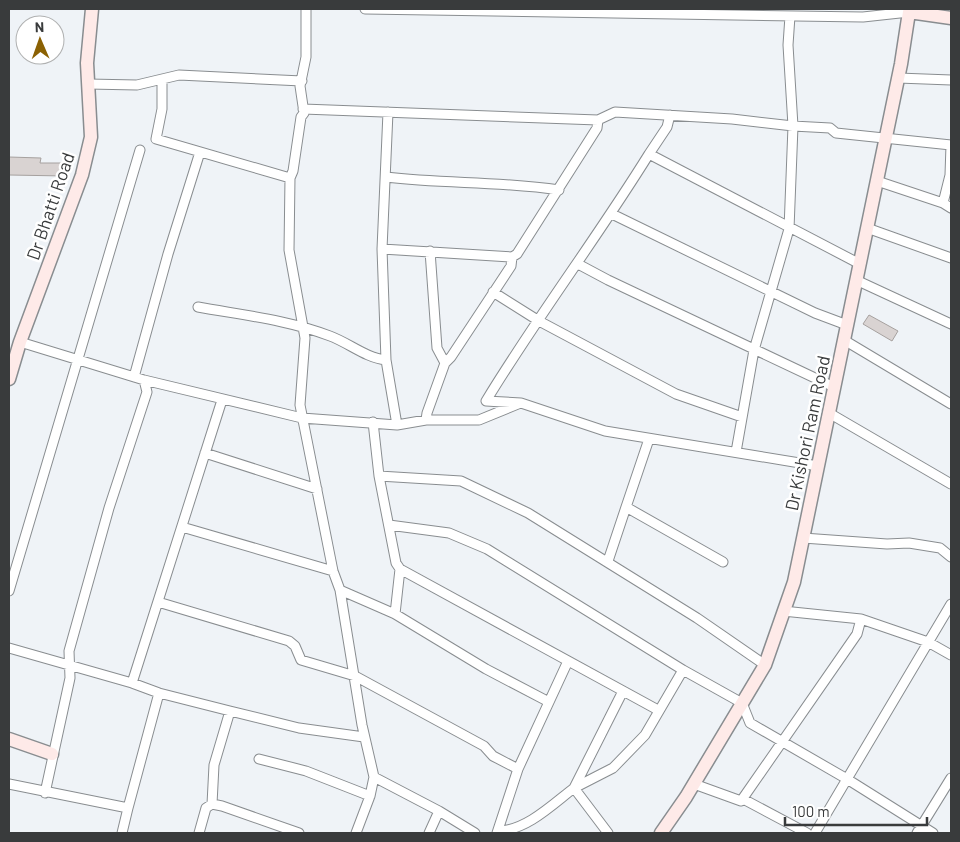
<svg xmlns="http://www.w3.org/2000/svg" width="960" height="842" viewBox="0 0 960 842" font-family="Barlow,sans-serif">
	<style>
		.building { fill: #d9d3d2; stroke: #a6a19f }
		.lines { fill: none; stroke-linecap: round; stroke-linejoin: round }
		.street-casing { stroke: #898d90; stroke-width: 11 }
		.secondary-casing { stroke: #898d90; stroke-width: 15 }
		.street { stroke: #fff; stroke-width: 9 }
		.secondary { stroke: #feeae8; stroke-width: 12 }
		.labels { text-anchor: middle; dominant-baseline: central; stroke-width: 5; stroke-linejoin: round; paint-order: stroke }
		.street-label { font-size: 18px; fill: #393b3c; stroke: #fff }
	</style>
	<rect width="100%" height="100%" fill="#eff3f7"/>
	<path class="building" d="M9,157L41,158L40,163H65V176L9,175Z
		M869,315L898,331L892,341L863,324Z"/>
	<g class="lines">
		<defs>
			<path id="street" d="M365,9L863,17L909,12
				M898,78L951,80
				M162,79V109L156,139L290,178
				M88,84L137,85L179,75L302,81
				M303,109L598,120L615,112L732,119L793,126L830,128L836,133L951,145
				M388,112L382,249L386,360L397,425
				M670,115L667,127L649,154L860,264
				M649,154C597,238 537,317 486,401L521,403L605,431L818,466
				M386,177C444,184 501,181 559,190
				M877,181L943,203L951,208
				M943,203L950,175L951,145
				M612,214L815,313L847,325
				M867,228L951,258
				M382,249L512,257L517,254L597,128L598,120
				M430,251L437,348L445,363
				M578,264L608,280L834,387
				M856,280L951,324
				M493,292L539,321L676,394L742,417
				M198,307C242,315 289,320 330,336C349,343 366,358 386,360
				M844,340L951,404
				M20,342L144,380L302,418L397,425L426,420H479L518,404
				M134,377L168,254L200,152
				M829,413L951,484
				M426,420L427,413L445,363L451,357L511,266L512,257
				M373,422L379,476L396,563L400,569L658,710
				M736,452L754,350L789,229L793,126L788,45L790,16
				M205,453L317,489
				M379,476L461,481L528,513L697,618L765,665
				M626,507L649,439
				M389,525L449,533L487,549L683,670L742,703L750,723L847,779L951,604
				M182,527L333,571
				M803,538L887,544L909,543L940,548L951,557
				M608,561L626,507L723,562
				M340,590L395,614L486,669L549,702
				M9,591L140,150
				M158,602L289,641L295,646L301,660L355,676L484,746L493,756L518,769L497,833
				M783,611L861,619L928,642L951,655
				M395,614L400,569
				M9,648L132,683L159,693L230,711L299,728L364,737
				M132,683L222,400
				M259,759L306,771L370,796L374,777L362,725L340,590L333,571L300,405L305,338L289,250L290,178L293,171L301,117L304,113L300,86L306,57V9
				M518,769L568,661
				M374,777L439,811
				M9,784L128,808L159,693
				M694,784L741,801L745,800L807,833
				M574,788L613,768L645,735L683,670
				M574,788L623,691
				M45,793L70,678L69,651L109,508L147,392L144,380
				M741,801L857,634L861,619
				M212,804L214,765L230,711
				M499,831C527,830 553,804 574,788L608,833
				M122,833L128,808
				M199,833L206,808L212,804L222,806L299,833
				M356,833L370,796
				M429,833L439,811L475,833
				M815,833L847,779L933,833
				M917,833L951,778"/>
			<path id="secondary" d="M909,12L951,18
				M9,379L20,342L82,175L91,137L87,63L92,9
				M9,739L52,754
				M661,833L686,797L765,665L794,582L901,64L909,12"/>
		</defs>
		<use href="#street" class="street-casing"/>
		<use href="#secondary" class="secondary-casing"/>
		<use href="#street" class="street"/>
		<use href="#secondary" class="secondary"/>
	</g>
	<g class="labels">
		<g class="street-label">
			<text transform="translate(50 206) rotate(-71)">Dr Bhatti Road</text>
			<text transform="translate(807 433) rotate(-78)">Dr Kishori Ram Road</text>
		</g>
	</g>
	<rect width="960" height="842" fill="none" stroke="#393b3c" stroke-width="20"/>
	<g transform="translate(40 40) rotate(358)"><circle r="24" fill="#ffffff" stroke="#b0b1b1"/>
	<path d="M0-4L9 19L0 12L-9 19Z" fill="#8b6103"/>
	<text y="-8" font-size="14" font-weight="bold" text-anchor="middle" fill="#393b3c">N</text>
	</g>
	<path d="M785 817v8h142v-8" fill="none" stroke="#393b3c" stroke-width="2.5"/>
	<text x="792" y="817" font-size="15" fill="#393b3c" stroke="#ffffff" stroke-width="4" paint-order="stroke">100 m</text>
</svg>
